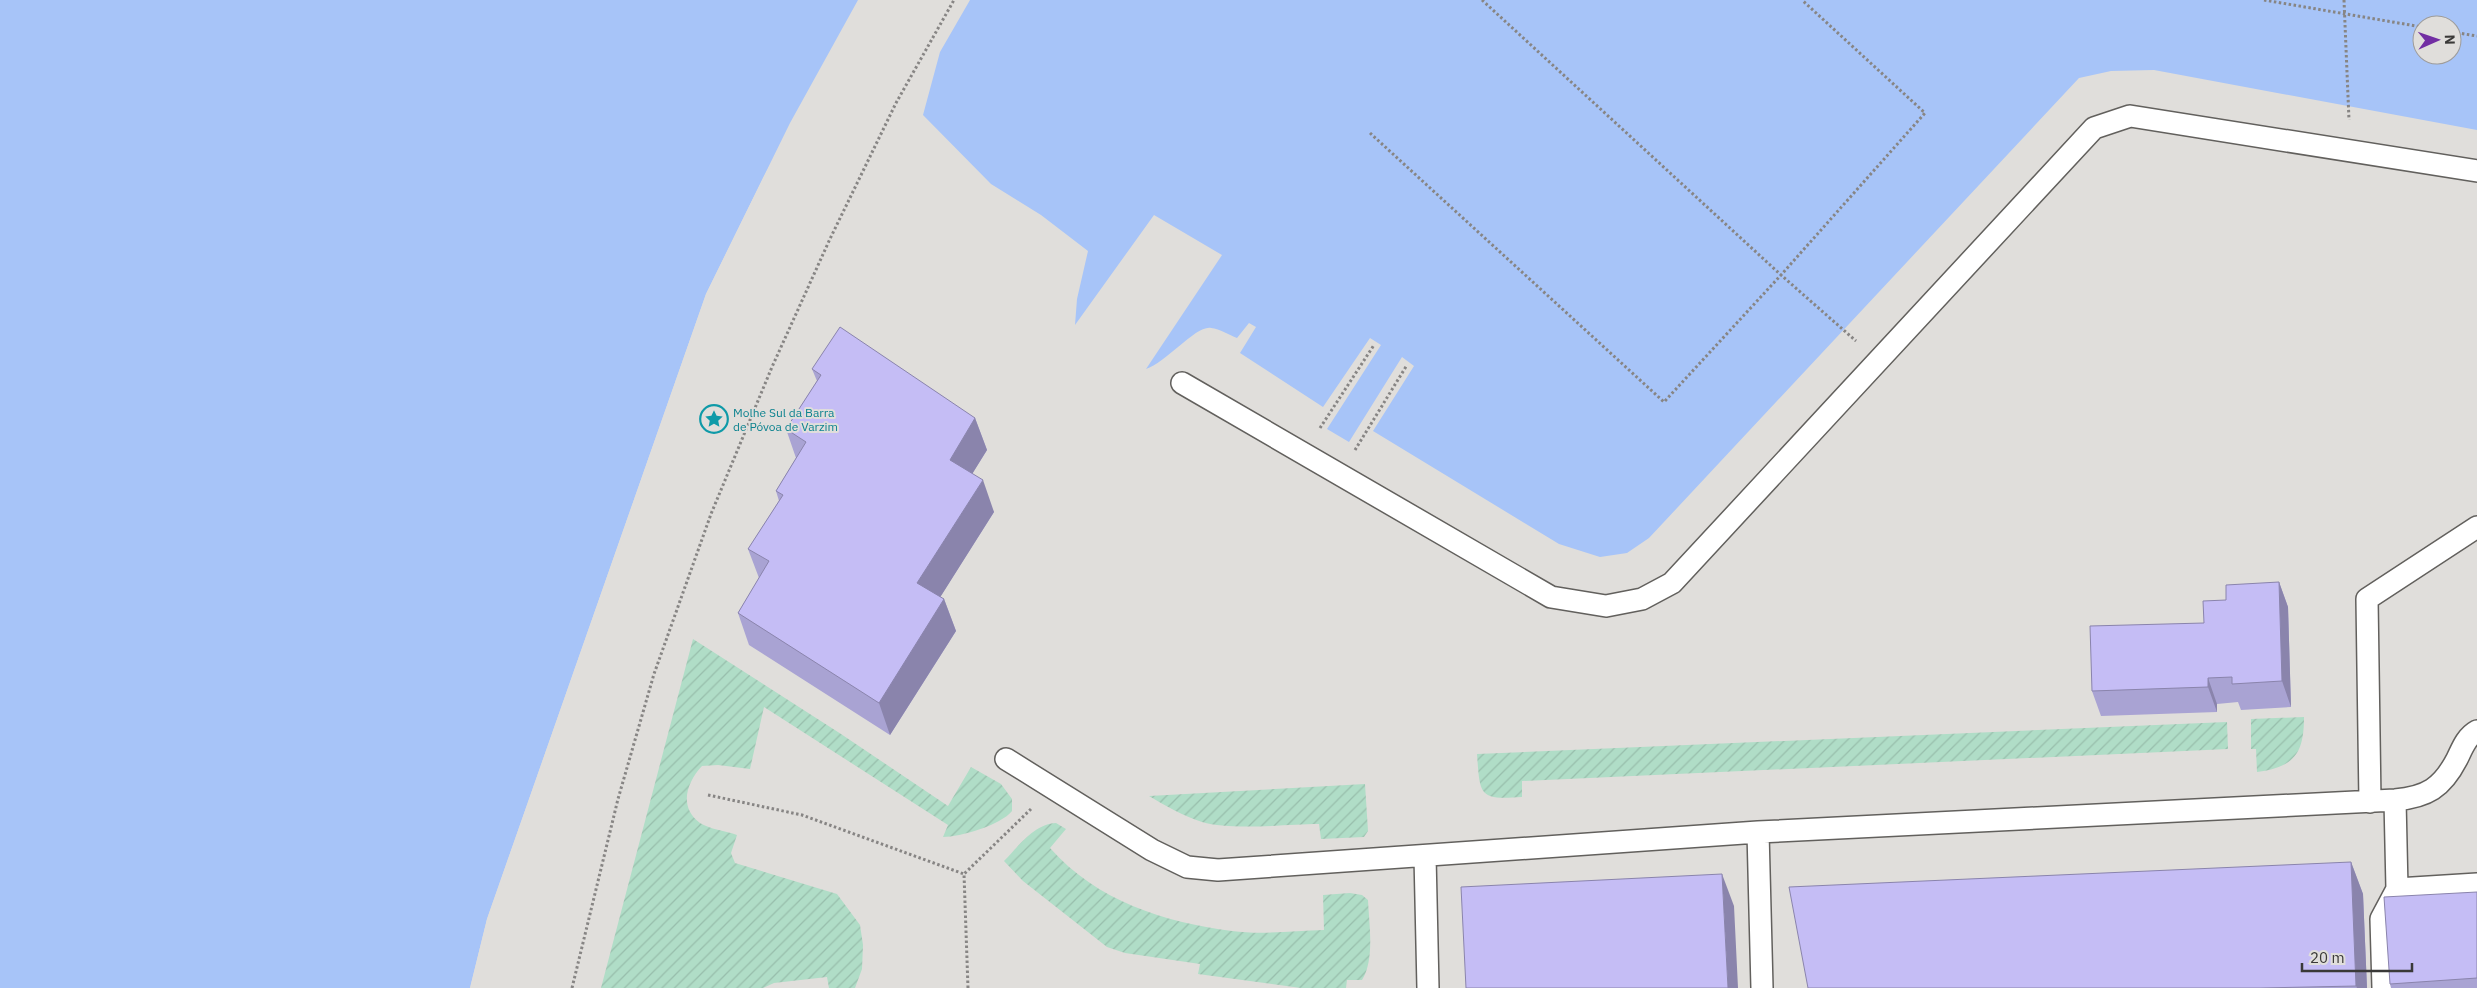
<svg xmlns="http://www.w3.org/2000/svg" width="2477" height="988" viewBox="0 0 2477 988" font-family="'IBM Plex Sans',sans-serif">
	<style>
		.garden { fill: url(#garden-furrows) }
		.water { fill: #a7c4f8; fill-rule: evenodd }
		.pier { fill: #e0dedb }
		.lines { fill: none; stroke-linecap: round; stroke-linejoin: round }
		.service-casing { stroke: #62605d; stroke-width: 24 }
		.path { stroke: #878584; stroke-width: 3; stroke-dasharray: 2.5 2.5; stroke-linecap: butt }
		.service { stroke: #fff; stroke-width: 21 }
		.wall { fill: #a9a3d3 }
		.shaded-wall { fill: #8a84ac }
		.building { fill: #c5bdf5; stroke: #8a84ac }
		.labels { text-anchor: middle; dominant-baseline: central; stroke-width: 4; stroke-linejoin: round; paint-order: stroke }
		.culture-label { font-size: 12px; fill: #0d838f; stroke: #e0dedb; text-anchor: start }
	</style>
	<defs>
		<pattern id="garden-furrows" width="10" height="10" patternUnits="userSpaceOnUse" patternTransform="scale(1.25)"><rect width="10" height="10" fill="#b0ddc7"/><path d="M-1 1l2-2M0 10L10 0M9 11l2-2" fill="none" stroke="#98beac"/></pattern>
	</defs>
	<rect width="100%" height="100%" fill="#e0dedb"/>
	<path class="garden" d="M693,639L841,734L948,806L971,767L1001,784L1012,799V811C1001,825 960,837 943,837L948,825L764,707L750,769L718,765L702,766C687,782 678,807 700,823C709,829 726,831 737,835L731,853L735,863L837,894L860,925L863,945L862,969L855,988H829L827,977L774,983L763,988H601Z
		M2304,717C2304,754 2294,767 2257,772L2256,749H2251V719Z
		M2227,722L2228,749L1522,781V797C1479,800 1480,796 1477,754Z
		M1365,784L1368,831L1364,837L1321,839L1319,824C1285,824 1233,831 1202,822C1183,816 1166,806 1149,796Z
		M1056,823L1066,829L1050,848C1097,901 1163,922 1232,931C1261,935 1294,931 1324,930L1323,895L1350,893L1362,895L1368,900C1369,924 1375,959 1362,980H1347L1346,988H1301L1198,974L1200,964L1125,953L1107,947L1023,881L1004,861C1019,846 1034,824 1056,823Z"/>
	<path class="water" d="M0,0H858L790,123L706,294L487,919L470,988H0Z
		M970,0H2477V130L2154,70L2111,71L2079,78L1649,538L1627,553L1600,557L1559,544L1373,431L1414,366L1402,357L1349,442L1327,429L1381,345L1370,338L1323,407L1240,353L1256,327L1249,323L1237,338C1229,335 1220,329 1211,328C1196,325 1166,363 1146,369L1222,255L1154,215L1075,325L1077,299L1088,251L1041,215L991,184L923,115L940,52ZM2422,25H2452V55H2422Z"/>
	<path class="pier" d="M859,0L792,124L708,295L489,920L472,988H470L487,919L706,294L763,178Z"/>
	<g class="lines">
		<defs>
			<path id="service" d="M1182,383L1551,597L1606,606L1642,599L1672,583L2094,128L2130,116L2477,171
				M1006,759L1152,850L1187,867L1218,870L1758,832L2395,800C2427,797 2442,788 2457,759C2462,749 2466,737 2477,731
				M2370,802L2367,599L2477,527
				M1758,832L1762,988
				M1425,856L1428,988
				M2397,889L2477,884
				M2383,988L2381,919L2397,889L2395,800"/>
		</defs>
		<use href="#service" class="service-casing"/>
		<path class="path" d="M1482,0L1781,275L1856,341
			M2264,0L2422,27
			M2344,0L2349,120
			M2452,32L2477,36
			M1370,133L1664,402L1781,275L1925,113L1802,0
			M1320,428L1374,345
			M1355,450L1407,365
			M708,795L802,815L964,874
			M572,988L618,799L654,674L711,514L772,367L829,241L896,103L954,0
			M968,988L964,874L1031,809"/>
		<use href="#service" class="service"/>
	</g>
	<path class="wall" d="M812,369L975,418L987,450L972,474L994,512L940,597L944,599L956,631L890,735L749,645L738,613L759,578L748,549L779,501L776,491L796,458L786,429L817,381Z
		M2279,582L2288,607L2291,707L2241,710L2238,702L2217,704V712L2101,716L2092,691L2204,623L2226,600Z
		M2351,862L2363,894L2367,988H1808Z
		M2477,892V988H2391L2390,984Z"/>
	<path class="shaded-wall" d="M975,418L987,450L961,492L950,460Z
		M983,480L994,512L929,615L917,583Z
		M2279,582L2288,607L2291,707L2282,681Z
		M944,599L956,631L890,735L879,703Z
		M2208,678L2217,704V712L2208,687Z
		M2351,862L2363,894L2367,988H2357L2356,986Z
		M1722,874L1734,906L1738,988H1728Z"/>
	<path class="building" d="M840,327L975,418L950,460L983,480L917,583L944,599L879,703L738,613L769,561L748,549L783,495L776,491L806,442L786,429L821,375L812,369Z
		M2279,582L2282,681L2232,684V677L2208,678V687L2092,691L2090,626L2204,623L2203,601L2226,600V585Z
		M2351,862L2356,986L2261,988H1808L1789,887Z
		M1722,874L1728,988H1466L1461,887Z
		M2477,892V978L2390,984L2384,897Z"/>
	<defs>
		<symbol id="sight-ring" viewBox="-11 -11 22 22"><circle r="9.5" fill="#e0dedb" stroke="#0f9aa8" stroke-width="1.5"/><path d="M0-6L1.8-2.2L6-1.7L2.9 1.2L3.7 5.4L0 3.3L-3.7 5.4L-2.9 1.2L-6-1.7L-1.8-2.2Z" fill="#0f9aa8"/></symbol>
	</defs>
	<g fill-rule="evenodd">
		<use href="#sight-ring" x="698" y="403" width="32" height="32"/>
	</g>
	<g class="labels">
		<g class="culture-label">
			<text x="733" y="412">Molhe Sul da Barra<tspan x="733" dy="14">de Póvoa de Varzim</tspan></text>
		</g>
	</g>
	<g transform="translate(2437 40) rotate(88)"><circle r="24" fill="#e0dedb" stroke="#9e9c9a"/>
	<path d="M0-4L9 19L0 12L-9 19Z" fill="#722ea3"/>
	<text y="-8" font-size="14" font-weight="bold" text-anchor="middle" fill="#3a3938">N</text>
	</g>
	<path d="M2302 963v8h110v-8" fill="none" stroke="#3a3938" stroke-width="2.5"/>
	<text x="2310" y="963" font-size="15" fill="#3a3938" stroke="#e0dedb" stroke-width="4" paint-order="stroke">20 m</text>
</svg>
